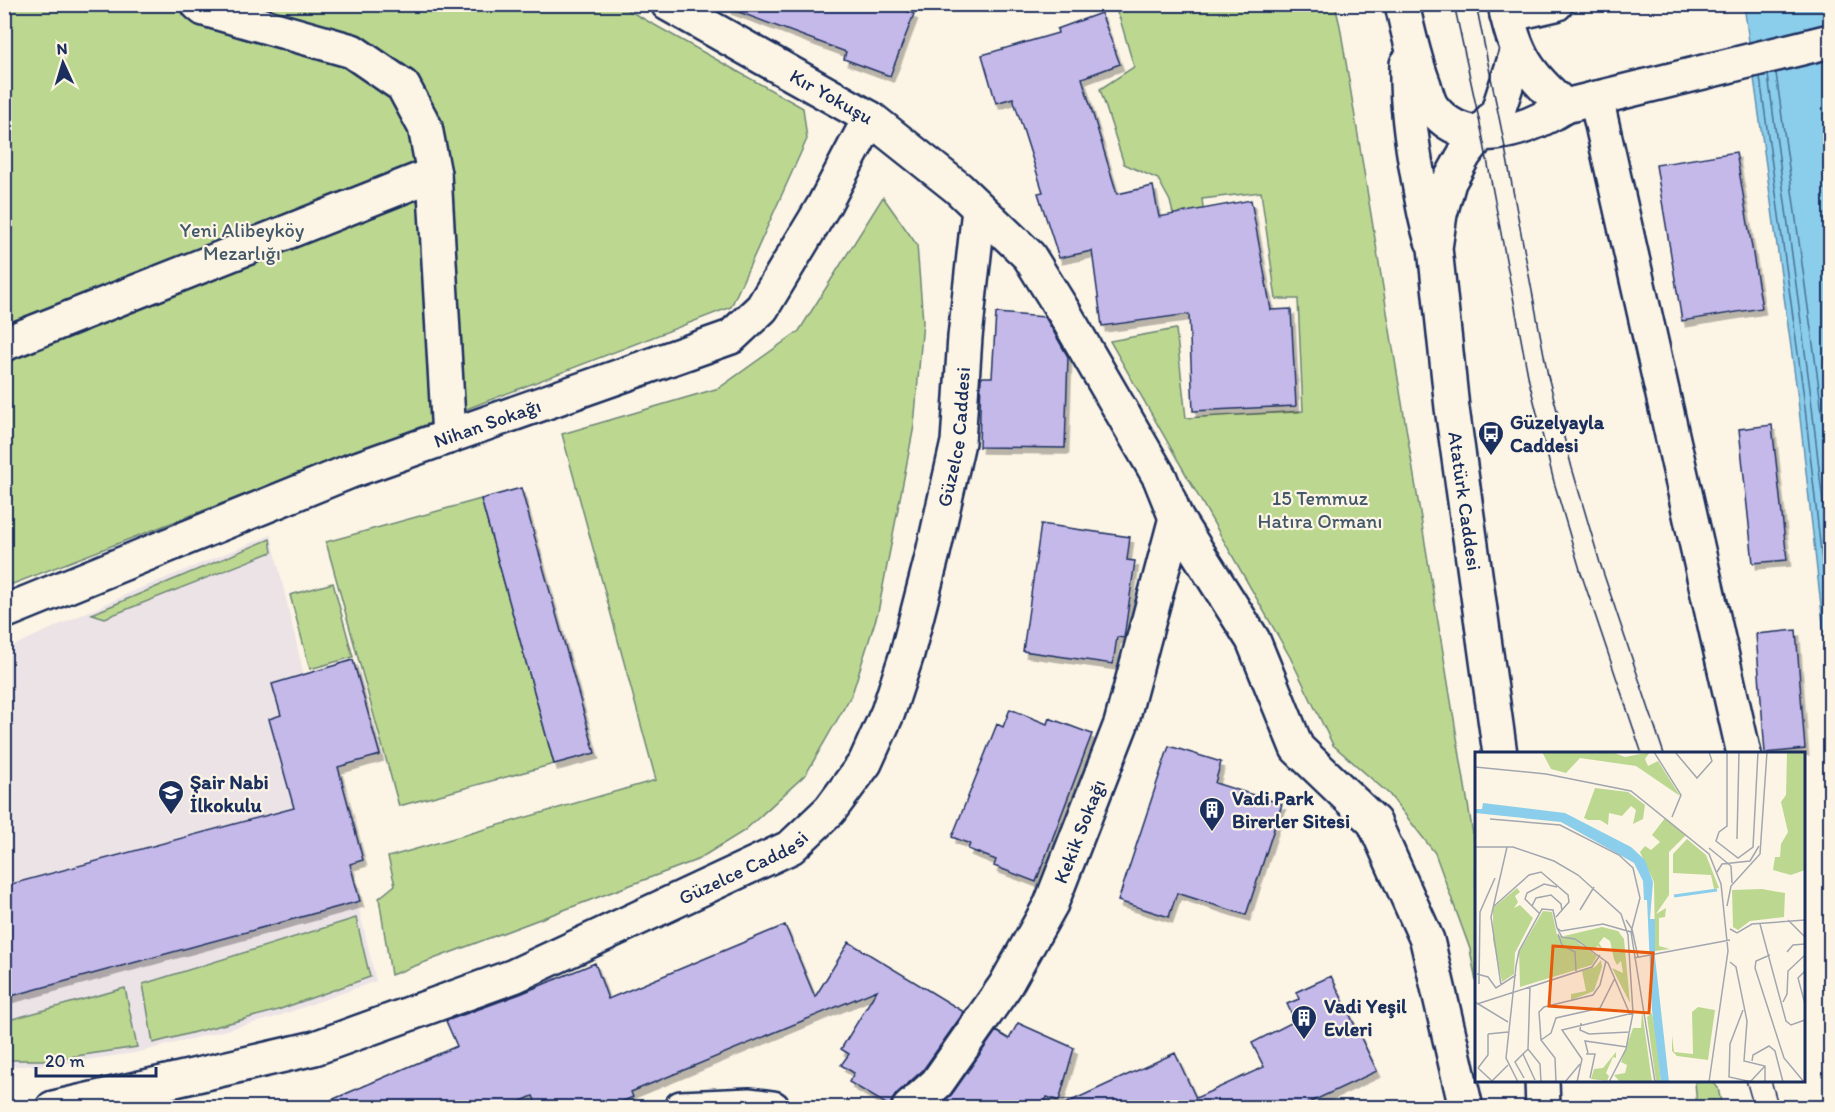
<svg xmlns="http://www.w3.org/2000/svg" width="1835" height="1112" viewBox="0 0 1835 1112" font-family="Itim,sans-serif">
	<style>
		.built { fill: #ece3e6 }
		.green { fill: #bcd890; stroke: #6c8477; stroke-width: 1.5 }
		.water { fill: #8bceec; stroke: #5e8eb3; stroke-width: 1.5 }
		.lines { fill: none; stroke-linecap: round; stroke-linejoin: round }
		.shore { stroke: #486f97; stroke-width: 1.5 }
		.building { fill: #c5b9ea; stroke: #1b2f5e; stroke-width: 1.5; filter: url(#shadow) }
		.minor-casing { stroke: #1b2f5e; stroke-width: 38 }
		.major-casing { stroke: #1b2f5e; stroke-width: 38 }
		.minor { stroke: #fcf5e5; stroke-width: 33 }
		.major { stroke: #fcf5e5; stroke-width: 33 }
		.tram { stroke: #1b2f5e; stroke-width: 1.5 }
		.labels { text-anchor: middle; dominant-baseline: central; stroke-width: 4.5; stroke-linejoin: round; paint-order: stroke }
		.street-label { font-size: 20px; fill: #1b2f5e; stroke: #fcf5e5 }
		.park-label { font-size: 20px; fill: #43596a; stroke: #fcf5e5 }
		.poi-label { font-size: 20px; font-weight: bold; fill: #1b2f5e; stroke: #fcf5e5; text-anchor: start }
		.inset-river { fill: none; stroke: #8bceec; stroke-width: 3 }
		.inset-road { fill: none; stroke: #a2a6af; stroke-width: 1.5 }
		.view { fill: #e8590c; fill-opacity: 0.15; stroke: #e8590c; stroke-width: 3 }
		.inset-edge { fill: none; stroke: #1b2f5e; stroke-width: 3 }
	</style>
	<defs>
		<filter id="shadow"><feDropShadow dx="3.5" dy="6" stdDeviation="0" flood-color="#0004"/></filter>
	</defs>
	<rect width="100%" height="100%" fill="#fcf5e5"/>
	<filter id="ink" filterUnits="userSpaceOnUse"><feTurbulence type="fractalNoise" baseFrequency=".0167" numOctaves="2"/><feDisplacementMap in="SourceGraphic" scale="12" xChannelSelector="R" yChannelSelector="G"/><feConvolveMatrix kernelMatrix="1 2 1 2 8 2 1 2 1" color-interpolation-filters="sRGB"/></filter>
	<g filter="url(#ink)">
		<path class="built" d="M271,535L376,981L273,1018L140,1052L47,1066H5L4,650L136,590Z"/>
		<path class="green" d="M5,5H619L803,108L807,139L731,307L5,587Z
			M1113,5H1335L1340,26L1476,853V982L1470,949L1435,853L1389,794L1333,745L1290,657L1110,341L1176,329L1186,418L1303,411L1298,299H1276L1261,192L1202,199L1211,272L1189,279L1170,201L1158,179L1124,164L1100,89L1134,67L1120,19Z
			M883,197L917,245L923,322L914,426L878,612L852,694L806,774L744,831L697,860L391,975L379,898L395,885L388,857L656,780L562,434L719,388L799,331Z
			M481,499L554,764L399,806L326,542Z
			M270,539L272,552L105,618L92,614Z
			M333,583L353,657L310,669L290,595Z
			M356,918L370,977L275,1011L153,1043L143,984Z
			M125,988L137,1047L49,1060H5V1021Z
			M1695,1081H1712L1718,1088L1722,1107H1697Z"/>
		<path class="water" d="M1744,5H1830V686L1797,391Z"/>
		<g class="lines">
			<path class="shore" d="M1776,73L1819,388L1830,486
				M1768,75L1810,389L1830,566
				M1760,77L1803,390L1830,633"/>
		</g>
		<path class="building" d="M729,4H890L914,14L890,76L844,59L846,52L728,8Z
			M1101,13L1120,64L1082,78L1117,194L1153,186L1159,217L1251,200L1271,310L1291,309L1296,406L1193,411L1189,314L1102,326L1092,251L1059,258L1038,193L1043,192L1013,98L996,103L982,55L1058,33L1057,29Z
			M1736,152L1762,308L1682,321L1656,165Z
			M996,313L1045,317L1068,357L1065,448L979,447L981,377H992Z
			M1772,425L1787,560L1753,563L1739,429Z
			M521,488L595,753L554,764L481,499Z
			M1041,524L1130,537L1127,560L1135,561L1124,638L1117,637L1113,664L1023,651Z
			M1796,630L1805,749L1765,753L1756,634Z
			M353,660L380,755L338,767L363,860L350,864L360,901L4,998V886L294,808L269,719L281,715L272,684Z
			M1010,709L1047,724L1049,718L1092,734L1036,882L994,866L996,860L968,849L970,844L952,837L997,724L1003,727Z
			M1169,746L1221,762L1215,783L1282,804L1246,915L1177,893L1169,917L1118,901Z
			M785,925L815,997L849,942L964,1012L923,1070L896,1094L891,1102V1107L849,1082L854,1073L841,1065L849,1054L841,1049L877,990L631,1092L633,1097L609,1107H538L533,1096L507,1107H315L457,1046L446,1021L520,994L595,963L608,999Z
			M1331,976L1377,1071L1300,1107H1058L1175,1053L1196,1098L1264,1067L1252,1043L1295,1021L1287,1004L1299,999L1296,992Z
			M1018,1023L1074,1048L1059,1101L1047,1097L1043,1107H938L952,1094L996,1031L1009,1039Z"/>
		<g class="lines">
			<defs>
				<g id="minor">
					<path d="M198,4L204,9L352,51L403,86L425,127L434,174L449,437"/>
					<path id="s1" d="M668,4L870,118L958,188L1029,256L1065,314L1160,478L1176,518L1253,640L1297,748L1374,822L1427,940L1466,1108"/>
					<path d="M1507,15L1556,4"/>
					<path d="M1596,98L1744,754"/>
					<path d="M4,344L434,174"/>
					<path id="s2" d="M4,612L351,471L731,337L762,308L824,205L870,118"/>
					<path id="s3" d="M53,1108L315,1048L514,976L791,847L830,810L865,763L888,712L907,654L933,553L958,442L965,337L979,209"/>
					<path d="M681,1108L750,1105L773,1108"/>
					<path id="s4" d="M909,1108L937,1083L1005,986L1051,904L1121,724L1176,518"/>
				</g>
				<path id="major" d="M1402,4C1408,32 1414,59 1424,85C1426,92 1428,101 1432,107C1465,152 1526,131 1565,106L1830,41
					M1505,4C1514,53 1528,75 1565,106
					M1407,64C1406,102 1411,139 1418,177C1422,199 1425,220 1432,241
					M1500,754L1452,408L1435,248L1440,214L1449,182L1464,155L1498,111L1518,49
					M1542,1080L1543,1108"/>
			</defs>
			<use href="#minor" class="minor-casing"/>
			<use href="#major" class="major-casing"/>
			<use href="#minor" class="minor"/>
			<use href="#major" class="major"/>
			<path class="tram" d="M1454,4L1482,133L1529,381L1554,482L1581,573L1642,754
				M1476,4L1502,132L1548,376L1572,468L1600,563L1664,754
				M1746,1080L1754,1108
				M1771,1080L1779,1108"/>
		</g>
	</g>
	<defs>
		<symbol id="bus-pin" viewBox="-11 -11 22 30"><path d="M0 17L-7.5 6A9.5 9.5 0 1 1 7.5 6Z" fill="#1b2f5e" stroke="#fcf5e5"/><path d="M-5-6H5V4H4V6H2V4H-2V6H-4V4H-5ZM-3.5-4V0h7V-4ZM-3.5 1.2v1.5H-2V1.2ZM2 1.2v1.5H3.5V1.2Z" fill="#fff"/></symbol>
		<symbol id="school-pin" viewBox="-11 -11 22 30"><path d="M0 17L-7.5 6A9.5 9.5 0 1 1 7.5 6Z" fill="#1b2f5e" stroke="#fcf5e5"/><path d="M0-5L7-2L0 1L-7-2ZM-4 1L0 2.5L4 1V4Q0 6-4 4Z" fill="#fff"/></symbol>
		<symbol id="building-pin" viewBox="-11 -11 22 30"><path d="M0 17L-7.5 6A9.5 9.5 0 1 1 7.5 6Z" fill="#1b2f5e" stroke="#fcf5e5"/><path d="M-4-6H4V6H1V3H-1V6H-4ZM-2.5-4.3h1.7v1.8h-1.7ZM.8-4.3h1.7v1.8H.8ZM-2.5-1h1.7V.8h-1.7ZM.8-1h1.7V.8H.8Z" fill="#fff"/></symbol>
	</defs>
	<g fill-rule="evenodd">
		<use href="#bus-pin" x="1476" y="419" width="30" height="40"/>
		<use href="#school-pin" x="156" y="778" width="30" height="40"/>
		<use href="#building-pin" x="1197" y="795" width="30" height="40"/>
		<use href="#building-pin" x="1289" y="1003" width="30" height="40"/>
	</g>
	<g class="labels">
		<g class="street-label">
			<text stroke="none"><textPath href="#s1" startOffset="188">Kır Yokuşu</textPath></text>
			<text stroke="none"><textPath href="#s2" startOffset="519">Nihan Sokağı</textPath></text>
			<text stroke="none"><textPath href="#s3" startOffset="1238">Güzelce Caddesi</textPath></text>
			<text transform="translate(1465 501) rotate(82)">Atatürk Caddesi</text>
			<text stroke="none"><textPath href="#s4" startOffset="328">Kekik Sokağı</textPath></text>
			<text stroke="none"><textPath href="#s3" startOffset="734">Güzelce Caddesi</textPath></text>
		</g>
		<g class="park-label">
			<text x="242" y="230">Yeni Alibeyköy<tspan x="242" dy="23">Mezarlığı</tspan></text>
			<text x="1320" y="498">15 Temmuz<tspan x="1320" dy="23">Hatıra Ormanı</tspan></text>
		</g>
		<g class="poi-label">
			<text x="1510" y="422">Güzelyayla<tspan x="1510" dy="23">Caddesi</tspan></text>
			<text x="190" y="782">Şair Nabi<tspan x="190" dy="23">İlkokulu</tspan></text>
			<text x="1232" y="798">Vadi Park<tspan x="1232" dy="23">Birerler Sitesi</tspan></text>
			<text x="1324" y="1006">Vadi Yeşil<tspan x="1324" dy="23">Evleri</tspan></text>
		</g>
	</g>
	<g transform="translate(1475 752)">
		<rect width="330" height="330" fill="#fcf5e5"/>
		<path d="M67,0H137L150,5L175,0L170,7L173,14L183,9L205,44L161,14L105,6L91,21L76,17ZM312,0H330V118L316,123L298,118L300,105H305L306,92L313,80L306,50L311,43ZM120,36L153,40L170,53L168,67L158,72L161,58L156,54L147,64L134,61L133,73L125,68H113L109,66ZM190,66L211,83L194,100V143L181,162L191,156L190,165L184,166V194L195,197L180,199L179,130L165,100L170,94L176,98L185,90L177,83ZM212,87L231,103L244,136L239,137L236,123L198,121V102ZM42,136L45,140L40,144L43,150L39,156L45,153L58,166L40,201L39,222L27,230L18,188V156ZM287,137L310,141L309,165L275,169L263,178L258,175L257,138ZM68,159L77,160L82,183L99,188L122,204L117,213L45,235L44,200ZM127,175L143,179L149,187L155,251L137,216L148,221L146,209L142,213L139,207L135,189L129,185L124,191L127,196L122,194L119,198L89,184ZM126,208L127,215L119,239L96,248V242L111,239L107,219L120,215ZM223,255L240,258L233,308L202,304L197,299V283L199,300L218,302L217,260ZM167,258L177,330H145L139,323L150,321L152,313L146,310L158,276H166ZM177,261L181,283L186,330H181L172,265ZM141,300V306L138,305L131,321L134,324L132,329L116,327L119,317L128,316Z" fill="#bcd890"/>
		<path d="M8,51L90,61L156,95L170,108L178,130L175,167H180V205L194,330H186L177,258L172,148H169L168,129L159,111L86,70L0,61V57H7Z" fill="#8bceec"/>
		<path class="inset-river" d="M199,144L242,138"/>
		<path class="inset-road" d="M179,0L206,43L197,65M200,0L222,26L237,9L234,0M252,0V74L244,80L241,89L263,106L278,95L283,0M0,15L71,22L156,39L234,102L246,132L253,199L234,330M15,67L85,73L144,103L158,116L165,146L156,180L180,330M262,87L264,0M0,95H38L79,109L103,123L146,162L153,183L158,261L151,297L134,330M234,96L256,114L257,131M242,120L247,112L275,109L284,94M57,154L61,146L76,143L86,152L87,159M252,154L256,134L285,102L292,0M18,155L54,123L66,120L93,143L94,150L81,165M105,158L119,135M64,161L50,147L52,141L69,132L82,135M151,168L157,177L163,205M313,168L330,185M285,172L311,269L316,273L330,268M82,176L87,185L100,187L133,211L154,260M255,177L262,181L277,172L330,168M83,182L87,193L100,200L101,219M312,200L318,193L330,192M295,203L281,209L280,216L309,306L329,330M159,206L255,188M255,210L261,215L272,269L269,309L290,314V330M330,219L323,226L330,252M2,222L13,225L21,236L41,223M4,232L5,160L20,126M26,233L16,165L32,95M0,250L33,270M308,250L312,242L313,219L330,203M2,252L117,215L125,203M268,258L255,292L254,325L277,330M106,271L105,278L114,282L155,280M13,282L33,280M66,288L76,281L81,266L125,256L140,226M53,297L55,235M113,301L110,289L152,295M48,302L60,328M111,302H120L115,326M277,309L278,303L294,294L300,299L308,330M3,316L13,303V282M3,316L17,329M49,326L40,310L53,297L65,312L66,330M16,330L33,313M43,330L31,306L41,214L44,199L67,157L78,158L82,176L86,179L128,172L156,180L159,184M81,330L80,306L66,288L64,260L69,255L118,243L125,233L131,209M90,330L105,312M102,330L107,307L87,278L158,261M275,330L290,314"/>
		<path class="view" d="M78,194L178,201L174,261L74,254Z"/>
		<rect width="330" height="330" class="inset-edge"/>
	</g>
	<rect width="1835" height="1112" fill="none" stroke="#fcf5e5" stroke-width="24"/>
	<rect x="12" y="12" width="1811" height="1088" fill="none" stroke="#1b2f5e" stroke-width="2" filter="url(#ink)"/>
	<g transform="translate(63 63) rotate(356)" stroke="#fcf5e5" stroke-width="4.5" paint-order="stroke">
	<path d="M0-4.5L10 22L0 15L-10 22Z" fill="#1b2f5e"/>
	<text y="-9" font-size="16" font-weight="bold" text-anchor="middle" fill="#1b2f5e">N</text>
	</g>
	<path d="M36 1067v9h120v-9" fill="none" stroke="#1b2f5e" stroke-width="3"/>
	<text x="45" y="1067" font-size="18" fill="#1b2f5e" stroke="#fcf5e5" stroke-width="4.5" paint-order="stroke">20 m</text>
</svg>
